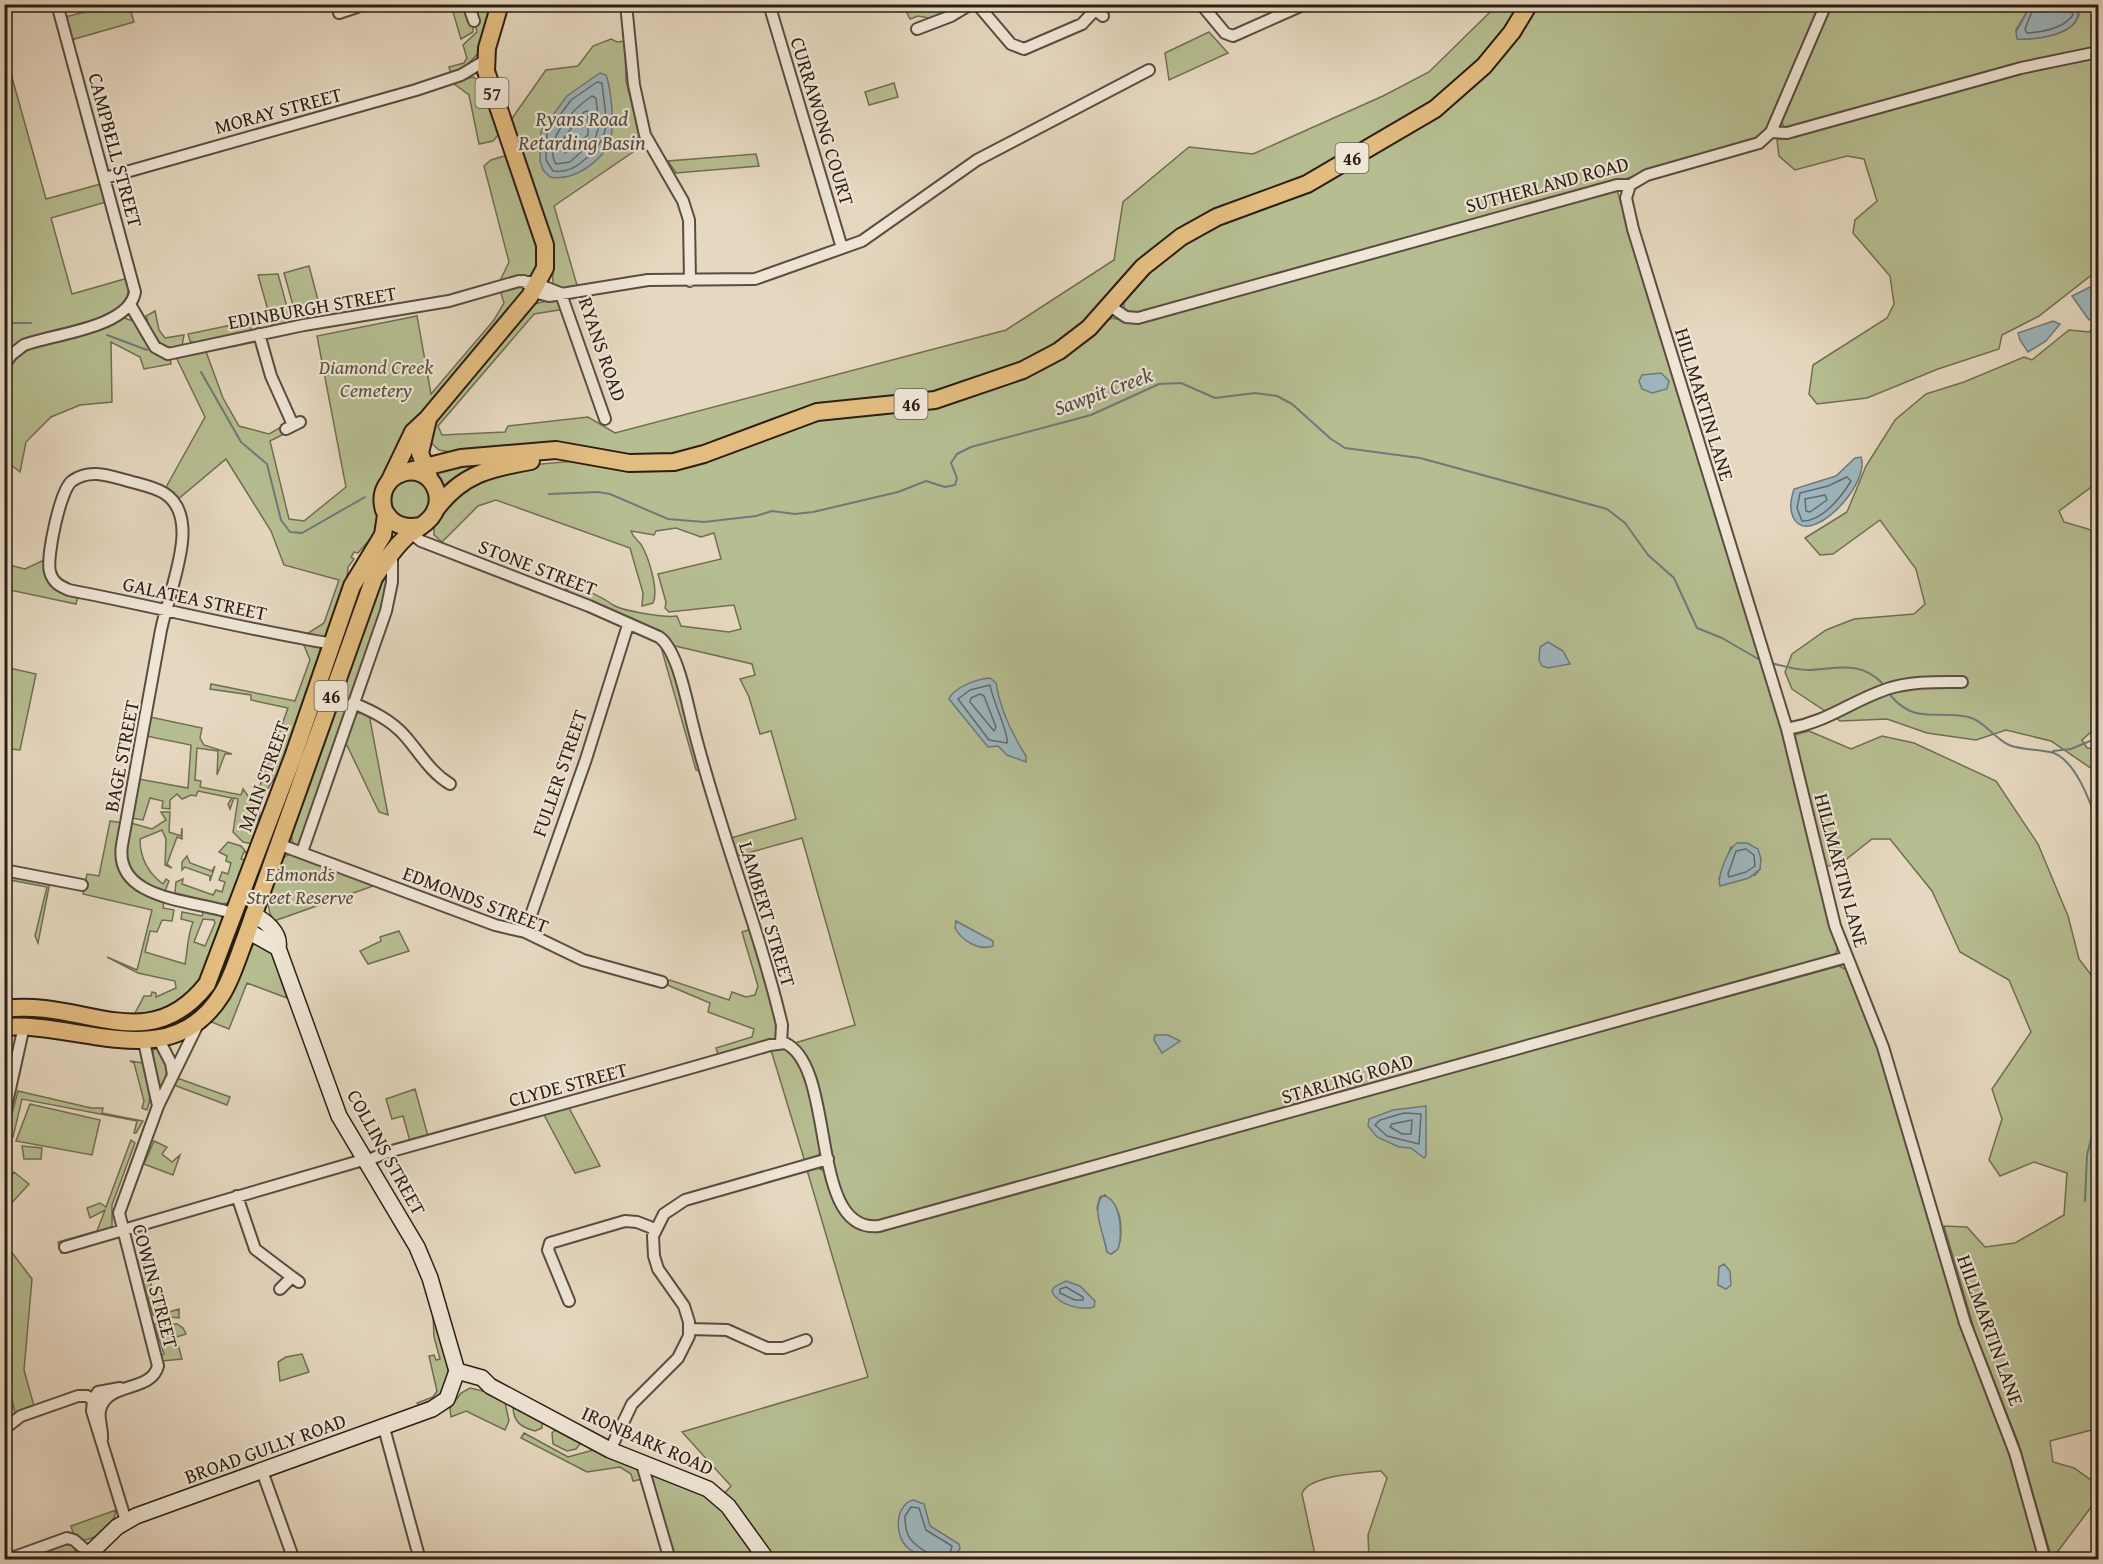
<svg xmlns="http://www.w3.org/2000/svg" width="2103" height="1564" viewBox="0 0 2103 1564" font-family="'Gentium Book Plus',serif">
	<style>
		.green { fill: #b6be91; stroke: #706e53; stroke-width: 1.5; fill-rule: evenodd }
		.water { fill: #9db6be; stroke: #6f797a; stroke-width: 1.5 }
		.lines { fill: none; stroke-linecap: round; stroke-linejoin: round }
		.shore { stroke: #646a6a; stroke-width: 1.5 }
		.stream { stroke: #6f797a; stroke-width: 2 }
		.street-casing { stroke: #5a4c40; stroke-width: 14 }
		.secondary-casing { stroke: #2b1e15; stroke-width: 18 }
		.primary-casing { stroke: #2b1e15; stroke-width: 20 }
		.street { stroke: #efe6d6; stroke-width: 10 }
		.secondary { stroke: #efe6d6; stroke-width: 15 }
		.primary { stroke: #e3bc80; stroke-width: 16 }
		.labels { text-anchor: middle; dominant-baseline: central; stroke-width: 4.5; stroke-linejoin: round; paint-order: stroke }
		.shield { fill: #efe6d6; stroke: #665a4f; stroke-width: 1.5 }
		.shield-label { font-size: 18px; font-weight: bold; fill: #2b1e15 }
		.street-label { font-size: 20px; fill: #2b1e15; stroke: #efe6d6 }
		.park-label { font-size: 20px; font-style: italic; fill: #554e3a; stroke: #efe6d6 }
		.water-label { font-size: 21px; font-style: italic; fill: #4d4c48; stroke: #efe6d6 }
	</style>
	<rect width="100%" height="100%" fill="#e6d8c0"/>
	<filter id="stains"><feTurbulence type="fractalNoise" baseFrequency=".00333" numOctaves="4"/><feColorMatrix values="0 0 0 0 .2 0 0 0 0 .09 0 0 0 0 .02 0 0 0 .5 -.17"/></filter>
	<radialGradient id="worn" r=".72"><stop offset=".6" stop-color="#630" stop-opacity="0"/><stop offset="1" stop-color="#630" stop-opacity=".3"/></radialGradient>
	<path class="green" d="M112,5H129L134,22L71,40L65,17Z
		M470,5H495C484,40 486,56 451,75L449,67L464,63L467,58L463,45L477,32Z
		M903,5H964L934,19L918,16L910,19Z
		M1493,5H1523L1506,31L1449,91L1328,167L1234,205L1042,355L954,391L867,402L674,457L455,453L439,450L428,440L430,428L534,304L556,299L562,306L559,310L534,314L438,426L442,435L505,432L508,426L588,417L615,433L1006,330L1114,260L1123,202L1189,147L1253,154L1383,96L1429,72L1489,13Z
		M1535,5H1822L1767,130L1760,137L1580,193L1131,315L1124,309V301L1146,272L1172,249L1432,117Z
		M1828,5H2031L2016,30L2019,39C2037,39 2074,36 2079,14L2071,5H2098V47L1792,128H1784L1781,119Z
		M463,7L473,23V32L461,39L453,12Z
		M1209,32L1228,53L1169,80L1165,53Z
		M611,39L617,42L625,41L626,81L640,137L634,140L633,152L554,206L577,285L574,289L567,290L553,284L552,249L508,124L546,70L578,66L593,46Z
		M4,49L46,199L101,184L106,202L51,218L72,294L128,278C137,326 66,322 36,336C25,341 15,350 4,356Z
		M2098,57V272L2093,274L2039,316L2002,335L1999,349L1938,369L1867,398L1817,404L1809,394L1813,365L1887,318L1894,304L1890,276L1853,233L1855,220L1877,201L1864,159L1847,156L1795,170L1779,156L1777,140L2027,70Z
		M473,77C490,84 494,118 499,134L493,141L479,144L469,95L453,83Z
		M894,83L898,97L869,105L865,92Z
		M756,154L759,166L676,173L668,161Z
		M504,156L507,157L542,258L533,275L498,285L509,262L484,166L491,160Z
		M1617,190L1773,697L1838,946L1836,954L876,1222C866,1221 858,1218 851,1211C837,1197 811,1082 804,1056L795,1043L855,1025L802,838L737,856L731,838L796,819L771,731L760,734L749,697L740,679L755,675L752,664L671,645L562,591C574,582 602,597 613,605C623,611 665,618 677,616L681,626L729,632L741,629L734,605L669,612L665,608L666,602L658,574L721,559L714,533L701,537L676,528L656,531L654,535L631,531C634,540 638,539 642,546C649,559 659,590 653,603L642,606L643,593L630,548L496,500L478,506L442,542L434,535V524L462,487L531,465L552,463L576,461L640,467L809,419L932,405L1112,318L1130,322ZM1731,847L1760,869L1755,875L1719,879Z
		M309,266L323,319L298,323L284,273Z
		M278,274L290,318L289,325L273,328L258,275Z
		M513,285L523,286V293L469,362L411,424L376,491L378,530L358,553L354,552L351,557L354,559L348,567L347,579L327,636L322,638L305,635L324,623L339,580L284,565L271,531L226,459L177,500L165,489L205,417L176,357L205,349L223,398L239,426L269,434L283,426L286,433L270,441L289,519L304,521L346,487L317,336L417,316L431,394L494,320L504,303L500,290Z
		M155,311L159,330L165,338L184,335L182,346C160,354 151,335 146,316Z
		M124,318L137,322C145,336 151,359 170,358L171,364L144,369L140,357L111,342L112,402L80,405L51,417L26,442L20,472L5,460C5,435 1,407 5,381C11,336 90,336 124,318Z
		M251,321V331L195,343L190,341L188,334Z
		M2098,323V482L2059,511L2064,522L2088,529L2098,536V726L2082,740L2087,748L2098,749V773L2051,741L2006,730L1976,740L1927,733L1887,719L1840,721L1836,718C1885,690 1907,685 1963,685V679L1925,680L1893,685L1831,715L1792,689L1785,672L1792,654L1826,630L1854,619L1914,614L1925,604L1916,569L1880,520L1833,554L1820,555L1805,538L1847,512L1866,466L1895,420L1926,394L1964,382L2024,357L2032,360L2069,330L2089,332Z
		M472,462L469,472L455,479L443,489L433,471Z
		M390 499a20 20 0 1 1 40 0a20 20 0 1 1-40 0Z
		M44,560C41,585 57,591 78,596L76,604L5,589V564L25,569Z
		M387,571V594L301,838L303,839L299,845H293L291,833L381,580Z
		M659,640L673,667L702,772L696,770Z
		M303,643L318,646L323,651L282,767L264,794L255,791L252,787L259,788L288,708L251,700V695L210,689L211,684L295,701L310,660Z
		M5,667L36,674L20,750L10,749L5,774Z
		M361,712L369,714L388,815L379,812L344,739L354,715Z
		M150,717L202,728L200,738L204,745L232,754H225L217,775L218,751L197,748L195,780L201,781L200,787L241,795L243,789L248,796L261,804L257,831L252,844L243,842L233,832L238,799L234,798L230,809L228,804L232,798L198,791L196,796L191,795L182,799L177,794L170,800V809L162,808L163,801L150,798L143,820L131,818L139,779L188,788L191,745L146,736Z
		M1809,731L1851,749L1882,736L1914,743L1996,781L2038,844L2068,916L2079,959L2098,984V1085L2095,1097L2098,1099V1424L2095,1429L2050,1441L2053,1462L2074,1468L2098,1485V1498L2052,1559L2018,1442L1975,1332L1944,1226L1967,1227L1985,1247L2015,1243L2064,1215L2067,1173L2034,1162L2000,1176L1989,1160L2002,1119L1992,1089L2031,1032L2009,980L1960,952L1932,891L1890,839H1872L1839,865L1825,866L1794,735Z
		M161,812H170L169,832L181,836L182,828V839L177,837L167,864L172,868L165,865L166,839L162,830L140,839C140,857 148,873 163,884L166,879L169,881L165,891L138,881L124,857L131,823L152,829L166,820Z
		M110,821L123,823L127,881L142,892L164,900L163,908L174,910L172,921L162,920L157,932L150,931L145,952L185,964C188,949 187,937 193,922L181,919L182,912L202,916L204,910L215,912L224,919L201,980L169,1010L134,1015L144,996H151L152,992L156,993V997L176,988L175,981L138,973L107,957L137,970L152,910L83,894L87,874L99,876ZM203,919L214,920L215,923L205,946L194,942Z
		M228,842L241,846L247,853L244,852L241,859L245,860L236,893L230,903L220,904L175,893L176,882L183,879L182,884L213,895L216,890L222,892L225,882L219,880L222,872L228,874L231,863L226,861L227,856L219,852Z
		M292,853L376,885L274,921C260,901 275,878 282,858Z
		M187,856L190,863L212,871L215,866L210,881V876L185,867L182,870V862Z
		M4,873L50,882L38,943L35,936L47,887L5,879Z
		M752,929L778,1027L777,1038L719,1057L716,1048L752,1037L754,1029L708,1012L710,1003L665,984L670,980L729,1000L732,992L746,997L755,995L758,986L742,932Z
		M399,931L409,951L368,964L360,951L381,941L380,937Z
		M254,943L270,949L287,998L247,983L229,1029L209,1021L228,1000Z
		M1839,966L1849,971L1859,990L2010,1447L2041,1559H1369L1368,1535L1387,1478L1381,1471C1363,1473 1307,1475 1302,1494L1316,1559H773L723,1495L731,1486L682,1432L868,1377L807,1170L818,1168L826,1172C835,1196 841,1233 874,1230ZM1105,1195C1108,1199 1113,1202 1115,1206C1122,1216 1125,1248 1111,1254L1107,1252L1097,1208L1100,1197Z
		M158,1048C169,1063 169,1074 161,1090L154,1068L153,1050Z
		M782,1048C785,1049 788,1050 791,1052C802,1062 825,1139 820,1152C819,1158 810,1160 805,1162L771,1050Z
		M130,1061L143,1063C149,1078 153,1095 147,1110L142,1108L144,1101L134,1063Z
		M177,1078L230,1097L227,1105L174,1085Z
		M415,1089L428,1136L410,1141L403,1116L392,1119L386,1099Z
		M18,1091L91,1108H103L102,1113L143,1121L136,1133H134L137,1121L22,1099L13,1137L6,1136L5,1141Z
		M30,1104L100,1120L92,1155L16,1141Z
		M568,1106L600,1166L575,1173L543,1113Z
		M131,1140L135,1143L112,1205V1228L62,1244L64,1252L61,1253L58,1242L97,1231L105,1210L90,1218L87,1208L100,1203L106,1207Z
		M154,1141L167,1147L162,1154L172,1162L180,1155L173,1175L144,1164Z
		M22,1146L42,1148L41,1159H24Z
		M14,1172L29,1184L8,1207L5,1204V1183Z
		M4,1242L32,1279L24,1370L34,1406L15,1413L5,1368Z
		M144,1259L152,1288L162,1287L169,1312L179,1309V1318L153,1315L137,1261Z
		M433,1315L439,1321L449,1375L438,1399L420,1406L417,1403L433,1397L437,1391L429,1356L434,1355L436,1360L440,1359L434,1337Z
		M154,1324H177L183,1328L186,1334L176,1337L182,1359L162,1361L161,1355L164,1354Z
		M302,1354L309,1372L280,1381L278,1362L286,1357Z
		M470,1388L487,1392L505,1402L509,1421L505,1430L466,1411L451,1417L450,1408L461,1393Z
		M513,1406L542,1421V1428L535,1431C520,1427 513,1421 513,1406Z
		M556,1429L577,1439L580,1444L576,1449L567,1451L553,1444L552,1433Z
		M524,1433L568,1457L597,1449L635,1466L642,1479L633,1481L631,1474L620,1467L587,1472L521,1438Z
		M649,1473L712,1497L761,1559H673Z
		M116,1510C115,1524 95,1541 81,1540L73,1533L71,1526Z
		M65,1543H71L77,1553L72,1559H51L49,1555L36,1559L19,1560Z"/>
	<path class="water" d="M2031,5H2071L2078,11C2080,35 2034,40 2017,39L2016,32Z
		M600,73L606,75C611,88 615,126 610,140C603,161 573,182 550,177L543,170L540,161L541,131L567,96Z
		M2098,283V313L2089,320L2072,296Z
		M2053,321L2060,324L2046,341L2028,352L2020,340L2018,333Z
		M1661,373L1669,381L1667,389L1652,393L1642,389L1639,381L1642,375Z
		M1861,457C1871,485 1808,550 1793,517C1789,507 1791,499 1794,489L1836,476L1855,458Z
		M1548,642L1563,651L1570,664L1548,668L1542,666L1539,660L1540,647Z
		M990,678L996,683C1000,709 1012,734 1026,756V762L1007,755L998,746L988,747L949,699C954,687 977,679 990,678Z
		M1737,843H1747L1758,849L1761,859L1760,869L1749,878L1720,886C1717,876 1728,849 1737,843Z
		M956,921L993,941V946C979,951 962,941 955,928Z
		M1155,1035H1168L1180,1041L1162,1053L1154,1040Z
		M1426,1106V1156L1424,1158L1411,1148L1399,1147L1377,1137L1368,1126L1369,1119L1393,1110Z
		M1103,1196C1121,1198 1123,1235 1118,1249L1111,1254L1107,1252C1105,1237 1090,1207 1103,1196Z
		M1724,1264L1730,1271L1731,1285L1726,1289L1718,1285L1719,1267Z
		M1066,1281L1080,1286L1095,1301L1094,1307C1081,1311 1059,1305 1052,1292L1054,1287Z
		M913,1500L924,1504L930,1526L959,1544L960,1549L951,1559C936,1560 921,1559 909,1549C894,1537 894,1506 913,1500Z"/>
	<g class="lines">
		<path class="shore" d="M2035,4L2025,29L2027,33C2043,32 2063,29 2073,15L2068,4
			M597,82L602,83C605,117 615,137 583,161C574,169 565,173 553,171L546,160L547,133L571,100Z
			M592,96L596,98L599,126L595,139L570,162L556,164C542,140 574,108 592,96Z
			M588,111V135L565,153L563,139L584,112Z
			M1847,477L1851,481C1842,496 1822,522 1802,521L1797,508L1800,493L1828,486Z
			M1825,495L1827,500L1810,512L1806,511L1805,499Z
			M990,685C992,699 1010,736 1007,743L989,740L958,699L970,690Z
			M980,694L984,696L996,727L994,731L970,702L971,698Z
			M1746,849L1754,855L1755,866L1746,872L1729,877L1728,874L1736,851Z
			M1404,1113L1421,1114L1419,1144L1387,1136L1375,1125L1380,1120Z
			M1412,1120L1411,1134H1402L1390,1127L1392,1124Z
			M1066,1287L1083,1297V1300H1075L1060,1293V1289Z
			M931,1560L928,1553C911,1543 905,1537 905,1516L911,1507L919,1508L926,1530L952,1546L948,1560"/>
		<path class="stream" d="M4,323H31
			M107,335L147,350
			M201,372L241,442L267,464L281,520L290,532L302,533L365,497
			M549,494L598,492L610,494L668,519L704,522L756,516L772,511L795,514L813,512L898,492L926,481L945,487L955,485L957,478L951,463L957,454L971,447L1091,415L1159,384L1181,383L1215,398L1255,393L1277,396L1292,404L1331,439L1345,448L1420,458L1607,509L1625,523L1648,555L1674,578L1697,628L1722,638L1760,660
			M1771,663C1783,666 1796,670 1808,670C1836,669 1860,660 1882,683
			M1891,696C1913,722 1932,712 1963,716C1983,718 1991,736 2009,745C2021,750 2037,749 2050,752C2075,757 2092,805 2098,827
			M2053,751L2071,749L2090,741
			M2085,1201L2087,1155L2098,1112"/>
		<defs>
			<path id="street" d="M468,4L474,21
				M626,4L634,85L645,135L683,201L689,220L690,281
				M769,4L842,248
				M977,4L1011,44L1024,49L1082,24L1095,10
				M1088,4L1103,16
				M1201,4L1225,33L1233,36L1305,4
				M339,13L357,7
				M917,29L951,16L971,4
				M1771,132L1787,133L2021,68L2098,52
				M105,178L416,90L461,75L486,60
				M1630,185L1626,198L1633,229L1787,729L1835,926L1883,1047L1965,1323L2015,1453L2045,1560
				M524,281L537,293L549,296L648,280L755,279L862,241L977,160L1149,70
				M561,294L605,419
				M131,306L155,347L168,354L304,325L449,301L519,281L532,282L560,293
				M1110,306L1126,317L1138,318L1617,185H1630L1647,175L1759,143L1771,132L1826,4
				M259,334L271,376L293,425
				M4,366L11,355L24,345C53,334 129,328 135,292L57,4
				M286,429L300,422
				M407,530L421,541L589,606L659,637C678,650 687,703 693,726C718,827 758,924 782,1025L781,1043
				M353,703C372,711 391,720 405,736C420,753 430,772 450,784
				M1787,729C1830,721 1849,702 1887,689C1911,681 1937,682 1962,682
				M278,844L495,925L525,932L583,960L662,982
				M302,852L386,611L392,582V552
				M4,870L82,885
				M235,914C198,900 113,902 122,845L161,630C163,621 165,612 168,604C175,573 199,515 164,493C152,486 138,484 125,480C107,475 89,469 72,481C60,490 46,558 50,572C53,583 60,586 69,590C157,607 244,629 333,644
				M525,932L586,759L628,625
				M159,1040L171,1063L173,1075
				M144,1042L158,1106
				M4,1116L24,1026
				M364,1162L385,1153C513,1117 642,1083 770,1045L785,1043C838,1068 807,1234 879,1226L1847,957
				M237,1196L255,1249L292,1277
				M65,1247L363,1160
				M280,1289L292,1277L299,1282
				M569,1301L548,1250L550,1243L625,1221L637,1222L655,1229
				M689,1329L727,1330L767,1348H783L806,1340
				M120,1388L98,1392L93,1400L92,1411L126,1521
				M384,1428L420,1560
				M4,1429L21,1416L78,1396H87L98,1403
				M102,1439C103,1429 98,1420 100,1410C107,1381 151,1393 158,1366L119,1213L158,1106L198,1024
				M610,1450L632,1404L678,1358L689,1336V1322L684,1306L658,1269L654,1256L653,1236L664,1214L685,1200L828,1159
				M642,1464L670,1560
				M262,1471L294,1560
				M6,1560L67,1538L74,1540L89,1553"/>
			<path id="secondary" d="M248,931L278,948
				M457,1371L482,1378L490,1386L610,1450L708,1489L728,1506L767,1560
				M83,1560L117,1527L136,1516L432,1409L447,1399L457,1371L430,1278L417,1247L339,1116L278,948C281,933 265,920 253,915"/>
			<path id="primary" d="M428,419L420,453L429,477
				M405,472L461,458L556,450L629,463L674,462L704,454L817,412L935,400L1023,370L1059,351L1089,328L1143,267L1181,237L1217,217L1307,184L1435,109L1484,66L1512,32L1529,4
				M390,480L413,432L428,418L530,296L545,268V245L486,71L487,48L500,4
				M436,509C462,474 490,468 531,461
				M4,1009C82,998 148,1060 207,984L293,757L352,586L383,535L386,515
				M4,1027C80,1021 171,1077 222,994C232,978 238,957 245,939L374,578C384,563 393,549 406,537C415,529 428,524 434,513C438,506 439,498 436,490C424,456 373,473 384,510C392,525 404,529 420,526"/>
		</defs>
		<use href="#street" class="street-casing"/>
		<use href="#secondary" class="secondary-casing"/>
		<use href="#primary" class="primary-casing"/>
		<use href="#street" class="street"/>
		<use href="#secondary" class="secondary"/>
		<use href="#primary" class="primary"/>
	</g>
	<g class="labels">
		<g class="shield">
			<rect x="475.5" y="78" width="33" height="30" rx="4.5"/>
			<rect x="1335.5" y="143" width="33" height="30" rx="4.5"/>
			<rect x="894.5" y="389" width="33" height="30" rx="4.5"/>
			<rect x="314.5" y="681" width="33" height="30" rx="4.5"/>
		</g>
		<g class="shield-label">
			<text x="492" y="93">57</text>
			<text x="1352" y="158">46</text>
			<text x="911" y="404">46</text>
			<text x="331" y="696">46</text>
		</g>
		<g class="street-label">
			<text transform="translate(278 110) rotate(-15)">MORAY STREET</text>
			<text transform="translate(823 121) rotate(73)">CURRAWONG COURT</text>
			<text transform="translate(116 150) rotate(75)">CAMPBELL STREET</text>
			<text transform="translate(1547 184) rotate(-15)">SUTHERLAND ROAD</text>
			<text transform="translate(312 307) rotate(-10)">EDINBURGH STREET</text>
			<text transform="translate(603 349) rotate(71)">RYANS ROAD</text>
			<text transform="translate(1705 404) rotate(73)">HILLMARTIN LANE</text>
			<text transform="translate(538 567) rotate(21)">STONE STREET</text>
			<text transform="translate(195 598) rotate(12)">GALATEA STREET</text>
			<text transform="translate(121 756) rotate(-79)">BAGE STREET</text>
			<text transform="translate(559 773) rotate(-71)">FULLER STREET</text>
			<text transform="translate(263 776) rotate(-70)">MAIN STREET</text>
			<text transform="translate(1842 870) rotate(75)">HILLMARTIN LANE</text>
			<text transform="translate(476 899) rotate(21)">EDMONDS STREET</text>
			<text transform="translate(768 914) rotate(73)">LAMBERT STREET</text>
			<text transform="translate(1347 1078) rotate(-16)">STARLING ROAD</text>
			<text transform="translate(568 1084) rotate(-15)">CLYDE STREET</text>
			<text transform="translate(387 1152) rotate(61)">COLLINS STREET</text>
			<text transform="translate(156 1286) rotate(75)">COWIN STREET</text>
			<text transform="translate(1991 1330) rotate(70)">HILLMARTIN LANE</text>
			<text transform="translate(648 1440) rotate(24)">IRONBARK ROAD</text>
			<text transform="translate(265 1448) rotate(-20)">BROAD GULLY ROAD</text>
		</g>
		<g class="park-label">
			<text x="376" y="366">Diamond Creek<tspan x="376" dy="23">Cemetery</tspan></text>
			<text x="300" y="873">Edmonds<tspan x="300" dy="23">Street Reserve</tspan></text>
		</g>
		<g class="water-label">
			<text x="582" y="118">Ryans Road<tspan x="582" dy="24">Retarding Basin</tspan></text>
			<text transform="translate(1103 391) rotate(-20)">Sawpit Creek</text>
		</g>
	</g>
	<rect width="2103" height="1564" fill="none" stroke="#e6d8c0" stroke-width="24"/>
	<rect x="6" y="6" width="2091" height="1552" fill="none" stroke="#2b1e15" stroke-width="3"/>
	<rect x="12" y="12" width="2079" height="1540" fill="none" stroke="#2b1e15" stroke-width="1.5"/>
	<rect width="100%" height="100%" filter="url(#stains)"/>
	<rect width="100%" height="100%" fill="url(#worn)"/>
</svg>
